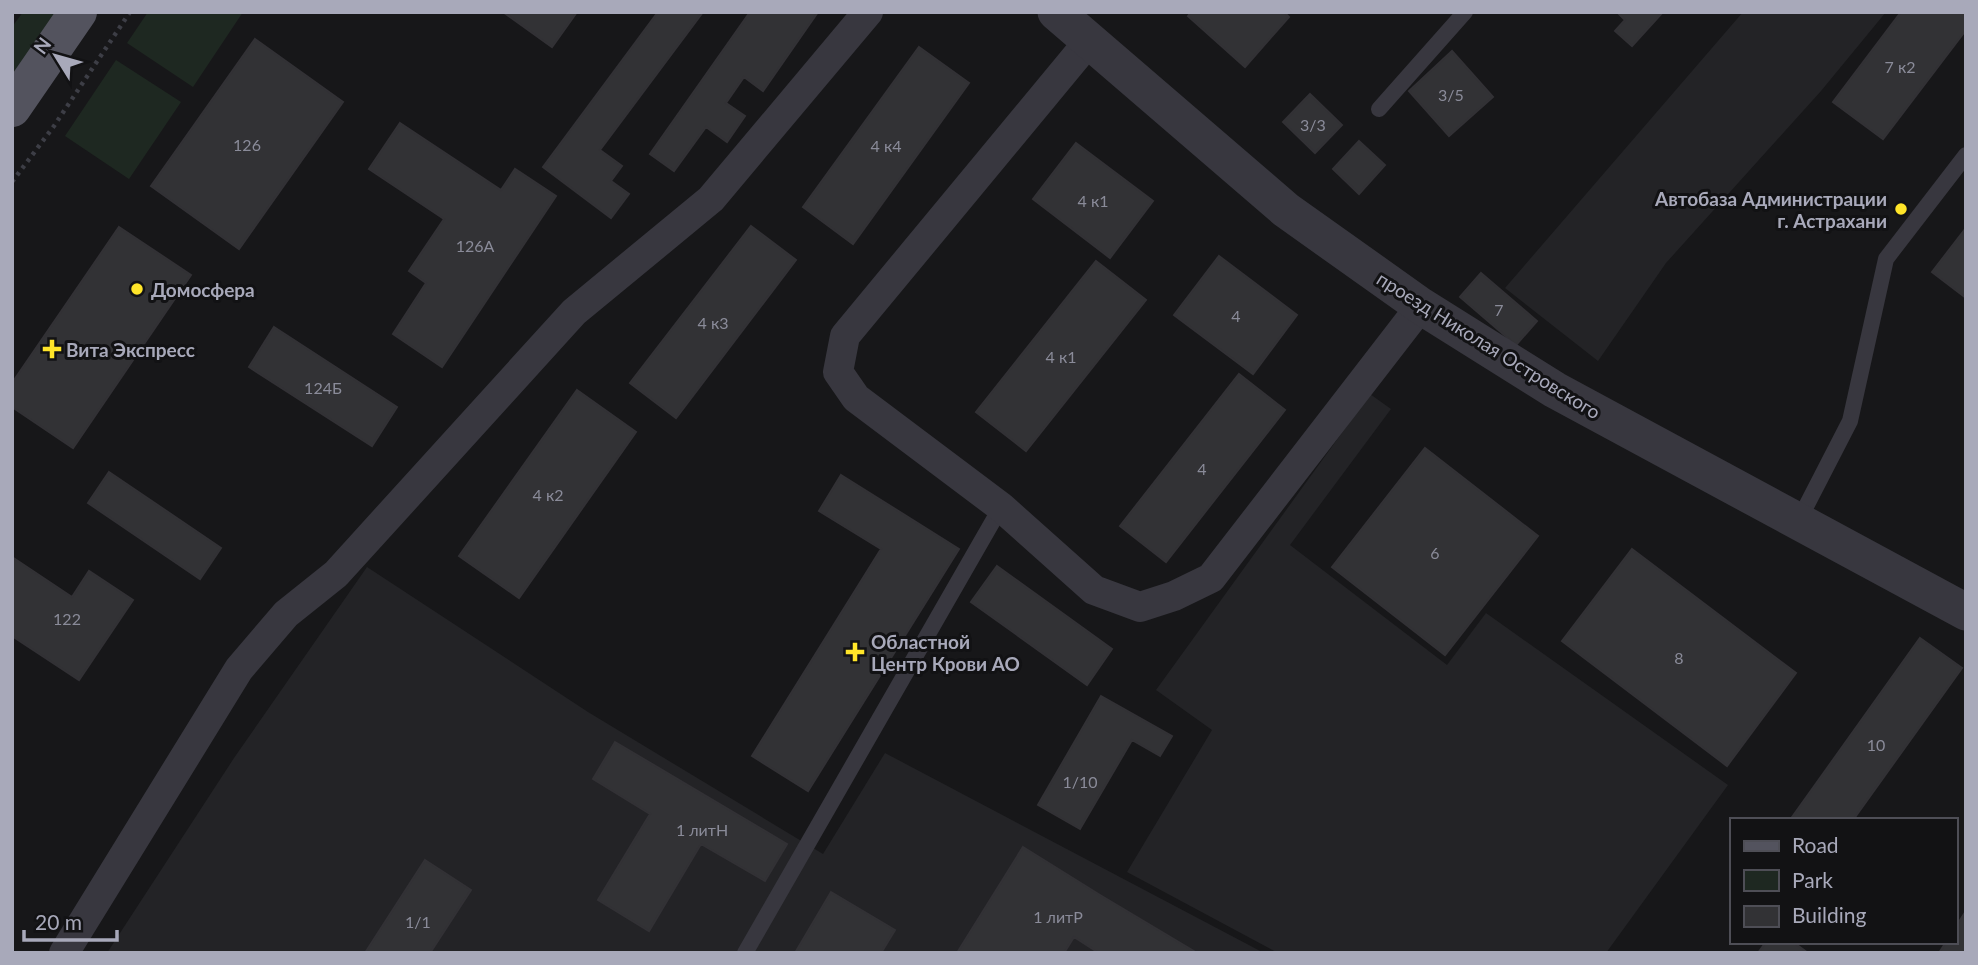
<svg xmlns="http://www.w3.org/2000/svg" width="1978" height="965" viewBox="0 0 1978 965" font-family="Lato,sans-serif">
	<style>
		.built { fill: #232326 }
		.green { fill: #1e2821 }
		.building { fill: #323235; stroke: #323135; stroke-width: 2 }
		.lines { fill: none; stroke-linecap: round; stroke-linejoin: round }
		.path { stroke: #3d3e46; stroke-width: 4.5; stroke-dasharray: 3.5 5; stroke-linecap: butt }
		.service { stroke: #38373f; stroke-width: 16 }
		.minor { stroke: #38373f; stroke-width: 30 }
		.tertiary { stroke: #38373f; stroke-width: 37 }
		.primary { stroke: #53535e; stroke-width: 38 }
		.poi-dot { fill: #ffe529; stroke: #121214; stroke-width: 2.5 }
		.labels { text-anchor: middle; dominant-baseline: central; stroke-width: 6; stroke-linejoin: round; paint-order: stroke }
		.number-label { font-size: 16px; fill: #8a8b99 }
		.poi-label { font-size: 19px; font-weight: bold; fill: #a8a9ba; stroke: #121214; text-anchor: start }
		.street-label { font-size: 19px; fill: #a8a9ba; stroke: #121214 }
	</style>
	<rect width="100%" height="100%" fill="#171719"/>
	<path class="built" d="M1743,12H1886L1821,91L1666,263L1598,361L1505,288Z
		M1370,394L1391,409L1290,545L1447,665L1486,613L1728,785L1606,953H1278L1127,872L1212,730L1156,690Z
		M367,567L588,712L823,854L885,753L1264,953H107L234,758Z"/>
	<path class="green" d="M23,12H57L12,77V27Z
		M148,12H243L193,87L127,43Z
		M116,60L181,102L129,179L65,136Z"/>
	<path class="building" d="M503,12H577L552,47Z
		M658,12H703L600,150L622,166L611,181L629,194L611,218L543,167Z
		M750,12H818L763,91L744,77L726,103L745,116L727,142L706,127L674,171L650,154Z
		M1191,12H1284L1289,17L1245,67L1188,16Z
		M1617,12H1663L1632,46L1615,31L1625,20Z
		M1901,12H1966V30L1883,139L1833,102Z
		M255,39L343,102L239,249L151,186Z
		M919,47L969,83L853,244L803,207Z
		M1452,51L1493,97L1449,136L1409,91Z
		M1310,94L1342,125L1315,153L1283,122Z
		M400,123L501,190L515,169L556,196L442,367L393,334L426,283L409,271L444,219L369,169Z
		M1359,141L1385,165L1359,194L1333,169Z
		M1076,143L1153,201L1110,258L1033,199Z
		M751,226L796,260L676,418L630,383Z
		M119,227L191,275L73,448L12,407V383Z
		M1966,228V298L1932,272Z
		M1219,256L1297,315L1253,374L1174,315Z
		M1096,261L1146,300L1026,451L976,412Z
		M1481,273L1537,321L1516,345L1460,297Z
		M274,327L397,407L372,446L249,367Z
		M1239,374L1285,410L1166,562L1120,526Z
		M577,390L636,432L519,598L459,556Z
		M1425,448L1538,536L1445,655L1332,567Z
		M109,472L221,548L200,579L88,503Z
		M841,475L959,549L808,791L752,756L881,549L819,511Z
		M1632,549L1796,673L1727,766L1562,641Z
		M12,557L72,597L89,571L133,600L79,680L12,636Z
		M997,566L1112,649L1087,685L971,602Z
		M1920,638L1962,668L1853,820H1790Z
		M1101,696L1172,736L1160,756L1132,740L1080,829L1038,805Z
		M615,742L787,844L765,881L701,844L649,931L598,900L650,814L593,779Z
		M1023,847L1100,895L1197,953H1099L1074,937L1064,953H957Z
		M425,860L471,890L430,953H365Z
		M831,892L895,930L881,953H795Z
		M1966,911V953H1939L1946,942H1955V928Z
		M1766,942H1793L1808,953H1758Z"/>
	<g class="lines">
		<path class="path" d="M12,182L54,126L130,12"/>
		<path class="service" d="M1379,109L1465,12
			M1798,522L1850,421L1886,259L1966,155
			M745,953L1001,507"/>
		<path class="minor" d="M1090,40L845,336L838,372L856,398L1001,507L1094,590L1140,607L1174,596L1211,578L1421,306
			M64,953L239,669L286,614L336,574L574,312L711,199L868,12"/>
		<path class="tertiary" d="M1056,12L1286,210L1421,306L1555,390L1966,612"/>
		<path class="primary" d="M12,108L78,12"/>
	</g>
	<g class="poi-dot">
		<circle cx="1901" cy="209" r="7"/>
		<circle cx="137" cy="289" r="7"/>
		<path d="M48.5 338.5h7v7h7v7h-7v7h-7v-7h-7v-7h7z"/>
		<path d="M851.5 641.5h7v7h7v7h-7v7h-7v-7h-7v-7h7z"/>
	</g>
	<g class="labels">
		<g class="number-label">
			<text x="1900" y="66">7 к2</text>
			<text x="1451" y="94">3/5</text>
			<text x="1313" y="124">3/3</text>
			<text x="247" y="144">126</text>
			<text x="886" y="145">4 к4</text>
			<text x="1093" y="200">4 к1</text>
			<text x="475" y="245">126А</text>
			<text x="1499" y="309">7</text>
			<text x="1236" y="315">4</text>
			<text x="713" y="322">4 к3</text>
			<text x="1061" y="356">4 к1</text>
			<text x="323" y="387">124Б</text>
			<text x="1202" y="468">4</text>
			<text x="548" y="494">4 к2</text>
			<text x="1435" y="552">6</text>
			<text x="67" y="618">122</text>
			<text x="1679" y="657">8</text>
			<text x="1876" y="744">10</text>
			<text x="1080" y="781">1/10</text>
			<text x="702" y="829">1 литН</text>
			<text x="1058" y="916">1 литР</text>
			<text x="418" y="921">1/1</text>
		</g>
		<g class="poi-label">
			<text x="1887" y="198" text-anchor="end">Автобаза Администрации<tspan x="1887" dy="22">г. Астрахани</tspan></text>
			<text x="151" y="289">Домосфера</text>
			<text x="66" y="349">Вита Экспресс</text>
			<text x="871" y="641">Областной<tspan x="871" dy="22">Центр Крови АО</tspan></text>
		</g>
		<g class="street-label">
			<text transform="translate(1489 345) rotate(32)">проезд Николая Островского</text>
		</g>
	</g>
	<rect width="1978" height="965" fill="none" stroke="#a8a9ba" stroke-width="28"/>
	<rect x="1730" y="818" width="228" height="126" fill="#121214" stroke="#4e4e56" stroke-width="2"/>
	<rect x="1744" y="841" width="35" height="10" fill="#53535e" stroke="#4e4e56" stroke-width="2"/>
	<text x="1792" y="853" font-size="21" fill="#a8a9ba">Road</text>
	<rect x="1744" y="870" width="35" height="21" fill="#1e2821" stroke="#4e4e56" stroke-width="2"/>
	<text x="1792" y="888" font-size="21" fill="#a8a9ba">Park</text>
	<rect x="1744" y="906" width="35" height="21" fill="#323235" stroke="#4e4e56" stroke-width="2"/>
	<text x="1792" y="923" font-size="21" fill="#a8a9ba">Building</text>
	<g transform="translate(56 56) rotate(307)" stroke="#121214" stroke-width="5" paint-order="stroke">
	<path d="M0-5L12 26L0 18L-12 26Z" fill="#a8a9ba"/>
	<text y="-10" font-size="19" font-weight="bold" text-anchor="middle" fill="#a8a9ba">N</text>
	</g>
	<path d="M24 930v10h93v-10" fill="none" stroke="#a8a9ba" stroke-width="3.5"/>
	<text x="35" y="930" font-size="21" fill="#a8a9ba" stroke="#121214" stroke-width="5" paint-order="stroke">20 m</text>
</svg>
